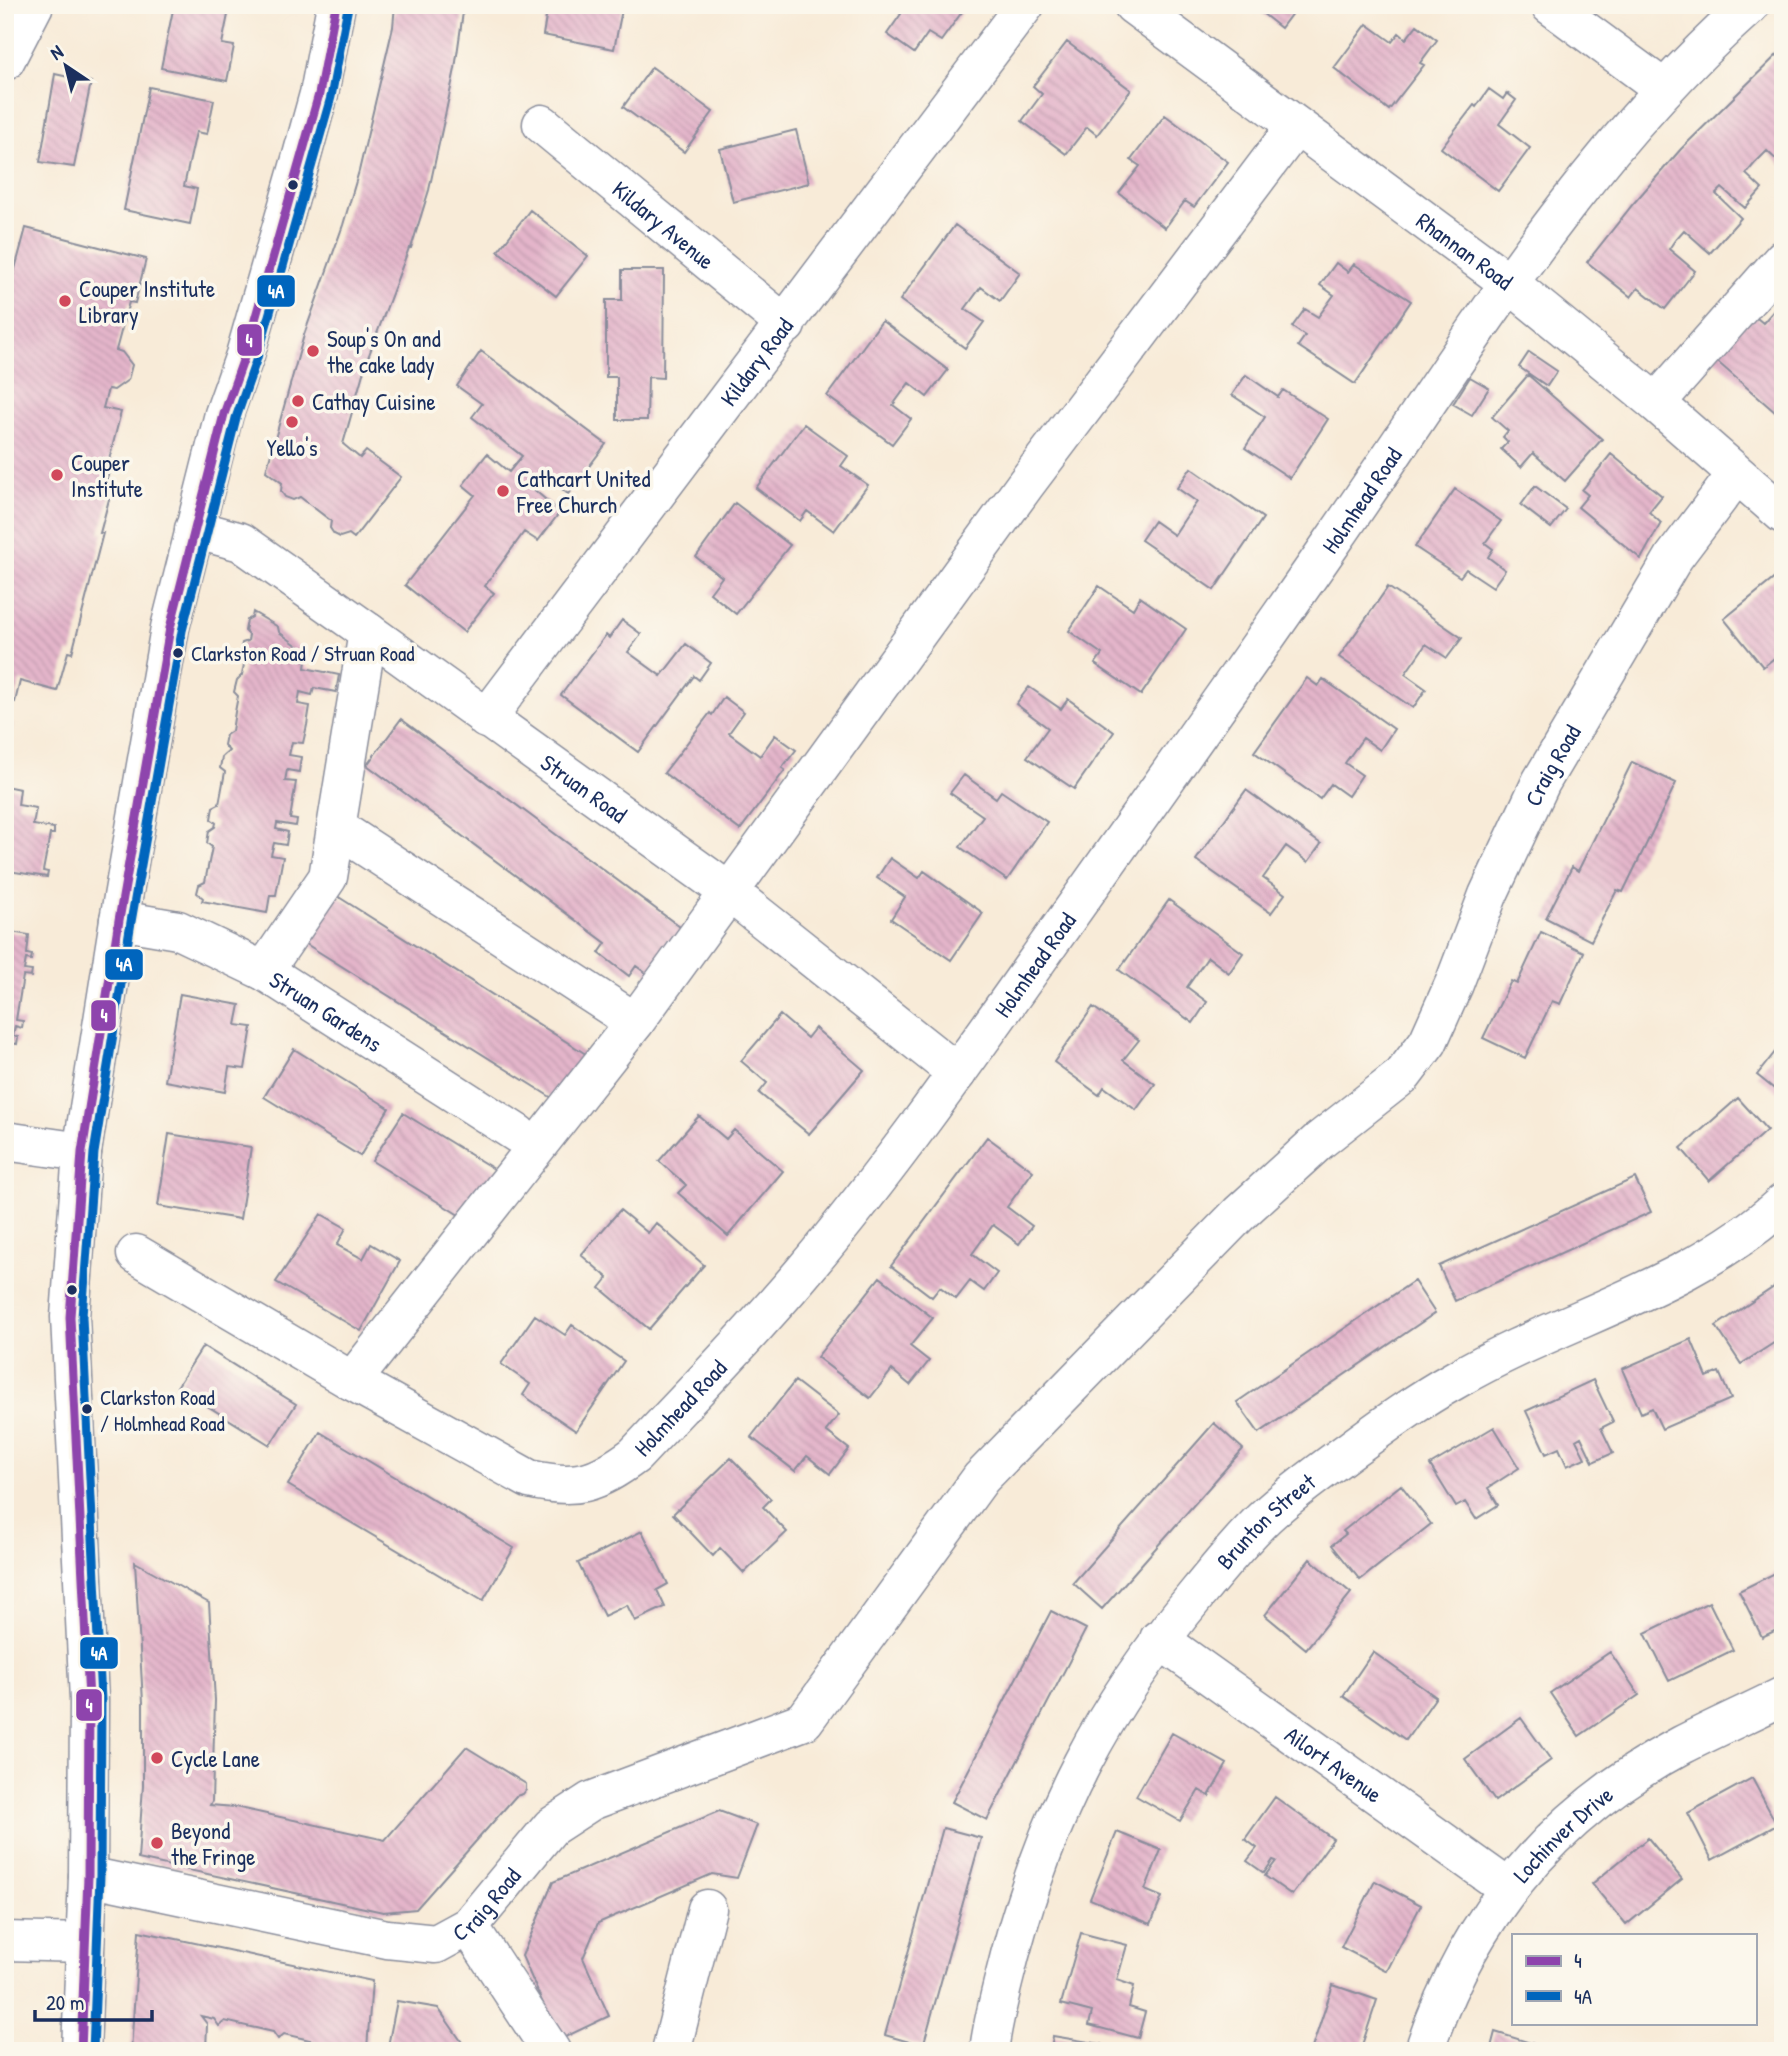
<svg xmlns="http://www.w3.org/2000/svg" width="1788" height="2056" viewBox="0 0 1788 2056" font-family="'Patrick Hand',sans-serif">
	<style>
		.building { fill: url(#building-back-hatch) }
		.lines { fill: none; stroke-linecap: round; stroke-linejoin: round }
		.minor-casing { stroke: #8a8d9b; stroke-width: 41 }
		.major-casing { stroke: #8a8d9b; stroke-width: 41 }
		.minor { stroke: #fff; stroke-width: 38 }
		.major { stroke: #fff; stroke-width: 38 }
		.bus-1-casing { stroke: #fbf7ec; stroke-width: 14 }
		.bus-2-casing { stroke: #fbf7ec; stroke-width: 14 }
		.bus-1 { stroke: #8e44ad; stroke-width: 9 }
		.bus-2 { stroke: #0065bd; stroke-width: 9 }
		.bus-dot { fill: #1b2f5e; stroke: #fbf7ec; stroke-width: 2.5 }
		.poi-dot { fill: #d1495b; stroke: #fbf7ec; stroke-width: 2.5 }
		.labels { text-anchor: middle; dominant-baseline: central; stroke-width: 7; stroke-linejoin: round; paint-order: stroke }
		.bus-label { font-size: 21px; fill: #1b2f5e; stroke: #fbf7ec; text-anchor: start }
		.street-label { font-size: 23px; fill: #1b2f5e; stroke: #fbf7ec }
		.poi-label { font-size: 23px; fill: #1b2f5e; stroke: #fbf7ec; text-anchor: start }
		.line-badge { stroke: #fbf7ec; stroke-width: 2.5 }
		.badge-label { font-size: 19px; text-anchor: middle; font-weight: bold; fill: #fff }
	</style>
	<defs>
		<pattern id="building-back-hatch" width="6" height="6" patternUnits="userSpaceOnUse" patternTransform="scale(1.75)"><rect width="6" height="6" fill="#e4b5ca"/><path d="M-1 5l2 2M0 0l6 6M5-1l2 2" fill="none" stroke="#c39cb0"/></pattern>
	</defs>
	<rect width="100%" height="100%" fill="#fbf7ec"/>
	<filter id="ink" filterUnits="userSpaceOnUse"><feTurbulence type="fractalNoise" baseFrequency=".0143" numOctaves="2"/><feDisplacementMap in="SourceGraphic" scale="14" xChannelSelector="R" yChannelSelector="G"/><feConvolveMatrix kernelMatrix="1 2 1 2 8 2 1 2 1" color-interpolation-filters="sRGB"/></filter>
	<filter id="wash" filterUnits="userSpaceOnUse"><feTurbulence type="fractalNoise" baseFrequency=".00686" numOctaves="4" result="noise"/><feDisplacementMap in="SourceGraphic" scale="28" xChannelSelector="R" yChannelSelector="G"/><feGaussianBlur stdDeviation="1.57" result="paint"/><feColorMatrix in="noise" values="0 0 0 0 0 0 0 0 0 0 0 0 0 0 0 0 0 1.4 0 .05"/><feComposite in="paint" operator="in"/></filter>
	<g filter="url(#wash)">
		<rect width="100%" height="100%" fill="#f8ebd8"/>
		<g id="blocks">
			<path class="building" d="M174,5H230L222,44L234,46L227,81L161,68Z
				M395,5H464L455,69L429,190L411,248H409L366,363L343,444L360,458L366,451L401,477L354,538L349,534L340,537L334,534L330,528L331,521L300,497L293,500L285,497L281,491L282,483L266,471L304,335L343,225L359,171L393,27Z
				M548,5H623L614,49L543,35Z
				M890,5H967L941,41L928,33L914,53L887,34L901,14Z
				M1252,5H1298L1281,28Z
				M1367,24L1392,42L1399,33L1406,39L1417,25L1437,40L1420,63L1424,65L1389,110L1334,68Z
				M1067,42L1131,90L1097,135L1087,127L1066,154L1022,121L1042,94L1033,86Z
				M1783,49V135L1780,138L1783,140V166L1767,151L1755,163L1746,174L1762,189L1745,208L1722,188L1716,194L1741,218L1710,253L1684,230L1675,240L1669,249L1695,271L1665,309L1638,288L1631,297L1587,262L1633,204L1681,149Z
				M652,67L713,112L684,152L623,107Z
				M55,74L91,82L74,167L40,162Z
				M149,87L214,100L207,134L196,132L184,186L197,189L190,224L124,210Z
				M1489,89L1503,99L1507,93L1516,100L1499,124L1530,148L1498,191L1441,148L1474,105L1476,107Z
				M1165,115L1228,162L1194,207L1185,201L1165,228L1119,193L1140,166L1131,160Z
				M796,130L809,183L733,202L720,149Z
				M530,210L588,256L556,296L498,251Z
				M955,225L1020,273L1000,301L981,287L965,309L984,322L965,348L900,300Z
				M26,228L146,259L135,303L129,302L116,350L122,352L132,365L128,380L114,390L108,389L103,408L121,412L109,460L112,461L104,489L111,492L100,533H103L72,653L68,652L57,691L20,681L15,702L5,699V306Z
				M1336,263L1348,272L1354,264L1411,301L1355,384L1298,346L1305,336L1292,327L1305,309L1318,317L1334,295L1320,285Z
				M622,270H664L663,378L648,377L647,420H617V377H606V300H622Z
				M1783,300V419L1713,358L1752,314L1763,323Z
				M882,321L948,370L927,397L909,383L893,405L911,419L892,444L827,396Z
				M481,351L606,444L568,494L543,474L531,487L560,512L538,541L524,532L485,586L494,593L464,632L405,585L475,495L463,485L487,454L509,472L522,456L472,417L482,404L457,386Z
				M1529,352L1557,371L1547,386L1519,367Z
				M1246,375L1278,397L1283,390L1328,419L1290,478L1245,448L1265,417L1232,395Z
				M1528,375L1602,439L1565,481L1533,453L1521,467L1501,449L1508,442L1503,437L1508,431L1492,417Z
				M1470,377L1489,388L1472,415L1453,404Z
				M804,424L848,456L841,466L868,485L834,531L807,511L800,521L756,488Z
				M1611,454L1662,496L1649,512L1661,523L1641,559L1578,507L1588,495L1582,490Z
				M1191,468L1263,518L1214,590L1141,540L1154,521L1174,535L1186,517L1197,502L1177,488Z
				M1535,486L1566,509L1551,528L1521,505Z
				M1455,489L1501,521L1485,543L1493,549L1488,557L1505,570L1493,587L1466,569L1460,577L1415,547Z
				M735,503L790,545L736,614L710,593L722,577L696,557Z
				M1776,577L1783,586V651L1763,667L1724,619Z
				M1099,586L1133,609L1140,597L1186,629L1141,695L1095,664L1102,654L1069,631Z
				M1388,587L1462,638L1447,658L1426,644L1405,674L1426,689L1413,708L1339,657Z
				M253,612L278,627L279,632L307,653L305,668L339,675L336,692L314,688L312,695L300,692L298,704L310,706L307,725L303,743L292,742L289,755L301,757L299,772L287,770L285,781L296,782L290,819L297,820L296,826L277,823L276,829L288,832L286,845L274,843L271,855L283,857L276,895H270L267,913L202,901L203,898L197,893L199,885L205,882L212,847L207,843L209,831L215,827L216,823L211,819L213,807L219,804L225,772L220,768L222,757L229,751L224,745L226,735L232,731L235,712L238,696L234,692L237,680L242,675L245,659L240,655L242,643L248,641L249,635L245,631L247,620L252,617Z
				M622,620L641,634L628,652L661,676L686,644L711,663L699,680L694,676L638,752L561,695L606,635L609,638Z
				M1307,678L1318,686L1323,679L1394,729L1380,750L1363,738L1345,763L1362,775L1348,796L1331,784L1320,799L1254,752Z
				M1029,687L1061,709L1068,699L1114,732L1074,789L1027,757L1048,728L1016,704Z
				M724,697L744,712L729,733L760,756L775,735L796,750L782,768L785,770L740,830L664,773L710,713L712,715Z
				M401,719L684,930L650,976L636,966L629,976L599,953L606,943L367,765Z
				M5,722L13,723L7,757H5Z
				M1632,762L1676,783L1623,892L1617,890L1591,941L1546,918L1572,867L1578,871Z
				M964,775L996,798L1001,791L1047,822L1007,880L960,847L983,816L950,793Z
				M5,786L20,789L18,805L36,808L33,825L54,828V834H50L43,871L48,872L47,877L9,871L5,882Z
				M1246,790L1321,844L1308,862L1286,846L1263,878L1285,894L1271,913L1196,860Z
				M890,858L919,878L924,871L983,913L951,960L891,919L905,897L877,878Z
				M334,894L592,1058L560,1103L303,942Z
				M1169,900L1243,953L1229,973L1208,957L1187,987L1207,1002L1193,1023L1119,970Z
				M5,931L29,935L27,954L32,955L31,960L26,959L24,970L32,971L31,977L23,976L16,1020L23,1021L22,1028L15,1026L13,1036L18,1037L17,1044L11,1043L9,1062H5Z
				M1541,932L1584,952L1560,1004L1552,1001L1525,1058L1483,1038L1511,981L1517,984Z
				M180,994L240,1005L236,1025L252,1027L245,1069L229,1067L225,1092L165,1081Z
				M1093,1007L1139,1040L1123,1060L1155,1084L1136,1110L1104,1087L1099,1095L1054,1062Z
				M780,1015L807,1038L815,1028L864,1070L809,1134L759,1093L767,1083L741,1061Z
				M1783,1042V1096L1757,1075Z
				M294,1049L389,1108L360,1156L264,1097Z
				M1738,1098L1767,1130L1709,1181L1681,1148Z
				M403,1113L502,1174L467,1220L372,1161Z
				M699,1116L726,1139L734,1130L783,1171L728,1236L678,1193L686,1185L659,1161Z
				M169,1134L251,1147L240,1219L158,1206Z
				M987,1137L1033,1171L1007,1207L1032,1226L1019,1244L993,1225L972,1254L997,1273L984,1291L970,1281L956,1299L940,1287L932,1297L891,1266Z
				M1635,1178L1651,1212L1455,1301L1439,1266Z
				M620,1210L648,1233L656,1223L704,1265L649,1329L600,1288L608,1278L581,1255Z
				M321,1214L346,1228L337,1245L363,1259L371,1244L400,1261L361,1331L276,1282Z
				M880,1277L933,1318L910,1346L929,1361L910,1385L892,1370L870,1398L817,1357Z
				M1414,1281L1435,1313L1259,1433L1237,1402Z
				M1777,1285L1783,1294V1337L1741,1364L1716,1326Z
				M535,1315L565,1335L572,1325L624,1361L576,1431L523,1395L530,1384L501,1364Z
				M1691,1339L1707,1377L1719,1372L1731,1399L1662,1429L1652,1408L1641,1413L1622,1369Z
				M203,1346L296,1404L270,1445L177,1387Z
				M1593,1380L1613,1422L1601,1428L1613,1453L1593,1462L1581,1437L1576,1440L1585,1458L1567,1466L1559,1448L1546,1454L1526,1411Z
				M795,1381L839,1415L826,1431L849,1449L830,1474L807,1456L795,1471L751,1437Z
				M1214,1423L1243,1449L1102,1609L1073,1583Z
				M1494,1427L1519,1468L1488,1488L1498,1505L1476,1519L1465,1502L1456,1507L1430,1465Z
				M320,1432L514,1548L483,1601L288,1485Z
				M731,1458L771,1499L763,1507L787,1532L744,1573L720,1548L713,1556L673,1514Z
				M1401,1485L1431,1524L1360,1580L1332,1545L1346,1534L1343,1531Z
				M642,1531L668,1584L657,1590L665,1607L635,1621L627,1605L604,1616L578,1563Z
				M1310,1559L1351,1593L1306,1649L1265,1615Z
				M135,1562L209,1603L215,1700L212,1801L210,1805L235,1807L385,1840L466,1747L526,1784V1790L523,1794L516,1796L416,1909L383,1912L138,1859L143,1786V1702Z
				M1783,1569V1627L1762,1637L1739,1591Z
				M1709,1602L1733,1650L1669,1681L1645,1633Z
				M1051,1611L1086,1629L987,1820L952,1802Z
				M1373,1652L1436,1697L1406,1740L1343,1696Z
				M1610,1652L1639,1695L1579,1736L1550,1693Z
				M1521,1718L1551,1760L1495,1801L1465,1759Z
				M1172,1733L1227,1764L1209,1796L1199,1790L1180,1821L1136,1796Z
				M1752,1778L1777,1825L1712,1860L1688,1813Z
				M1275,1797L1333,1839L1292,1895L1265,1876L1276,1861L1273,1860L1264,1873L1247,1861L1257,1848L1245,1839Z
				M719,1811L757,1825L737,1878L712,1874L598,1923L583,1958L609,2016L559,2040L522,1956L553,1882Z
				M943,1828L981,1838L923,2046L885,2035Z
				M1117,1832L1161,1850L1145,1890L1162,1897L1151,1924L1090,1899Z
				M1648,1838L1682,1879L1626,1925L1592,1884Z
				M1375,1881L1421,1905L1387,1971L1341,1947Z
				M139,1931L372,1981L367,2049L349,2045V2049L284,2034L278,2039L273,2032L225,2021L219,2026L214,2019L201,2016L207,2024L206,2051H131Z
				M1081,1933L1127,1945L1117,1980L1134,1986L1129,2007L1145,2012L1138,2038L1089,2025L1092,2012L1061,2004Z
				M1333,1985L1377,2000L1360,2051H1311Z
				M397,2001L438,2008L468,2051H387Z
				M1495,2032L1547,2048L1546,2051H1490Z
				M1053,2036L1101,2044L1099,2051H1051Z"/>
		</g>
	</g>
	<g filter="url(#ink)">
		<use href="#blocks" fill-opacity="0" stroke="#8a8d9b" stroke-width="2"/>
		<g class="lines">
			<defs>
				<g id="minor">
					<path id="s1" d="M1133,5L1508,282L1656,403L1783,514"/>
					<path d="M1550,5L1664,89"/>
					<path d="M5,61L34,5"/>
					<path id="s2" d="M542,124L786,325"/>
					<path d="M1656,403L1783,259"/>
					<path id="s3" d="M194,529L241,542L368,632L729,892L957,1073"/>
					<path id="s4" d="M486,719L1025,5"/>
					<path d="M337,828L635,1022"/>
					<path id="s5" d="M119,920L178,930L264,971L518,1134"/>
					<path d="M264,971L328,877L368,632"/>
					<path d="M5,1141L82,1152"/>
					<path id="s6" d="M136,1254L352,1381L529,1479C576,1490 596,1484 635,1455C691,1395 750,1335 803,1272C890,1169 968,1058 1046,948C1142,813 1238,678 1333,541C1463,354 1578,158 1750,5"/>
					<path d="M352,1381L635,1022L1025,485L1296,126"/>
					<path id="s7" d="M1159,1639L1508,1888"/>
					<path id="s8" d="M88,1876L387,1939L436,1944L469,1926L551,1827L591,1801L804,1721L981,1478L1239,1214L1319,1141L1403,1075L1428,1042L1454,984L1488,895L1541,782L1674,557L1736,475"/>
					<path d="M469,1926L551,2051"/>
					<path d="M5,1941L84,1943"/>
					<path d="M671,2051L707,1909"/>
					<path id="s9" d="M989,2051C993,2018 1002,1987 1010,1955C1048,1812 1102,1708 1197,1594C1219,1567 1241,1540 1266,1516C1293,1491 1323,1470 1353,1448C1386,1424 1419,1400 1455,1380C1563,1317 1689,1289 1783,1203"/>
					<path id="s10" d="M1424,2051C1469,1916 1555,1812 1682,1745C1715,1728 1749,1713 1783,1696"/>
				</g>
				<path id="major" d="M81,2051L88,1876L89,1700L70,1317L82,1152L119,920L170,628L224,414L245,355L300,163L319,94L336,5"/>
			</defs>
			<use href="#minor" class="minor-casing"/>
			<use href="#major" class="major-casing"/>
			<use href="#minor" class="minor"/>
			<use href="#major" class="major"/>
			<defs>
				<path id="bus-1" d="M81,2051L88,1876L89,1700L70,1317L82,1152L119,920L170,628L224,414L245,355L319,94L336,5"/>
				<path id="bus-2" d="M93,2051L100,1876L101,1700L82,1317L94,1153L131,922L182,631L236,418L257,358L331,97L348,7"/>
			</defs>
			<use href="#bus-1" class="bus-1-casing"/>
			<use href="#bus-2" class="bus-2-casing"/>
			<use href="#bus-1" class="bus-1"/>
			<use href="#bus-2" class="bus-2"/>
		</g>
	</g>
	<g class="bus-dot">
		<circle cx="293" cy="185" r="6"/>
		<circle cx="178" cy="653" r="6"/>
		<circle cx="72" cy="1290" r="6"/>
		<circle cx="87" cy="1409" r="6"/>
	</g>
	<g class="poi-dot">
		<circle cx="65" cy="301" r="7"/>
		<circle cx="313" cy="351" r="7"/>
		<circle cx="298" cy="401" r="7"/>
		<circle cx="292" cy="422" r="7"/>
		<circle cx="57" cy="475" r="7"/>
		<circle cx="503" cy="491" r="7"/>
		<circle cx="157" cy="1758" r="7"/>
		<circle cx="157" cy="1843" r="7"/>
	</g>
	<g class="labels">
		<g class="bus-label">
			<text x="191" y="653">Clarkston Road / Struan Road</text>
			<text x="100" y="1397">Clarkston Road<tspan x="100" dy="26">/ Holmhead Road</tspan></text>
		</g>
		<g class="street-label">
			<text stroke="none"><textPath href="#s2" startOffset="158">Kildary Avenue</textPath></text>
			<text stroke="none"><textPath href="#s1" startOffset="413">Rhannan Road</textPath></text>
			<text stroke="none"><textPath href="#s4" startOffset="448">Kildary Road</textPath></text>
			<text stroke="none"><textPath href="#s6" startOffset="1768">Holmhead Road</textPath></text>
			<text stroke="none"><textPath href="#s8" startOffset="2026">Craig Road</textPath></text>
			<text stroke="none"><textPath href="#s3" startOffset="471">Struan Road</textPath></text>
			<text stroke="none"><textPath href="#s6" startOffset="1200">Holmhead Road</textPath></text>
			<text stroke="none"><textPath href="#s5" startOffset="229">Struan Gardens</textPath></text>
			<text stroke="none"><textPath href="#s6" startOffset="632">Holmhead Road</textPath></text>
			<text stroke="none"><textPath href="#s9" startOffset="609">Brunton Street</textPath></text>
			<text stroke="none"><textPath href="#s7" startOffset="215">Ailort Avenue</textPath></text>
			<text stroke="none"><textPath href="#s10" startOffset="261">Lochinver Drive</textPath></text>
			<text stroke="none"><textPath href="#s8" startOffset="420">Craig Road</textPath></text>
		</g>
		<g class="poi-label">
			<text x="79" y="288">Couper Institute<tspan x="79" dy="26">Library</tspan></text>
			<text x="327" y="338">Soup's On and<tspan x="327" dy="26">the cake lady</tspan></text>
			<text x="312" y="401">Cathay Cuisine</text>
			<text x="292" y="447" text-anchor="middle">Yello's</text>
			<text x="71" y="462">Couper<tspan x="71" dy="26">Institute</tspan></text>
			<text x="517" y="478">Cathcart United<tspan x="517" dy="26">Free Church</tspan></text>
			<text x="171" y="1758">Cycle Lane</text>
			<text x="171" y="1830">Beyond<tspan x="171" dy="26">the Fringe</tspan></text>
		</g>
	</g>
	<g class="line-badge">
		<rect x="256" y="274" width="40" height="34" rx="7" fill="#0065bd"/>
		<rect x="236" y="323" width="27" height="34" rx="7" fill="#8e44ad"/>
		<rect x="104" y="948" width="40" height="33" rx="7" fill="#0065bd"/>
		<rect x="90" y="999" width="27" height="33" rx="7" fill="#8e44ad"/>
		<rect x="79" y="1636" width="40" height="34" rx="7" fill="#0065bd"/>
		<rect x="75" y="1688" width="28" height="34" rx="7" fill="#8e44ad"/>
	</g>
	<g class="badge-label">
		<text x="276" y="298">4A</text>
		<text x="249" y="347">4</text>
		<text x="124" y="971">4A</text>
		<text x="104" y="1022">4</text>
		<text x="99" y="1660">4A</text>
		<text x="89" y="1712">4</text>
	</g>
	<rect width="1788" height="2056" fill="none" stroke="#fbf7ec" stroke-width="28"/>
	<rect x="1512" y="1934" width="245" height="91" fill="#fbf7ec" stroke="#a1a7b3" stroke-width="2"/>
	<rect x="1526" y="1956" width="35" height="10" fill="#8e44ad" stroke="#a1a7b3" stroke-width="2"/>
	<text x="1574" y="1968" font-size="21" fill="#1b2f5e">4</text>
	<rect x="1526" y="1991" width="35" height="10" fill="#0065bd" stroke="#a1a7b3" stroke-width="2"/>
	<text x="1574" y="2004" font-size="21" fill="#1b2f5e">4A</text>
	<g transform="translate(66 66) rotate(325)" stroke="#fbf7ec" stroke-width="5" paint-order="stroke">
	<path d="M0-5L12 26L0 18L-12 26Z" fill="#1b2f5e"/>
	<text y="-10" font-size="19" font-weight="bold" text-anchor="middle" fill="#1b2f5e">N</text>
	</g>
	<path d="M35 2010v10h117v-10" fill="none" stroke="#1b2f5e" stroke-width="3.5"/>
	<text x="46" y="2010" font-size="21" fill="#1b2f5e" stroke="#fbf7ec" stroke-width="5" paint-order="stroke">20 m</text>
</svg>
